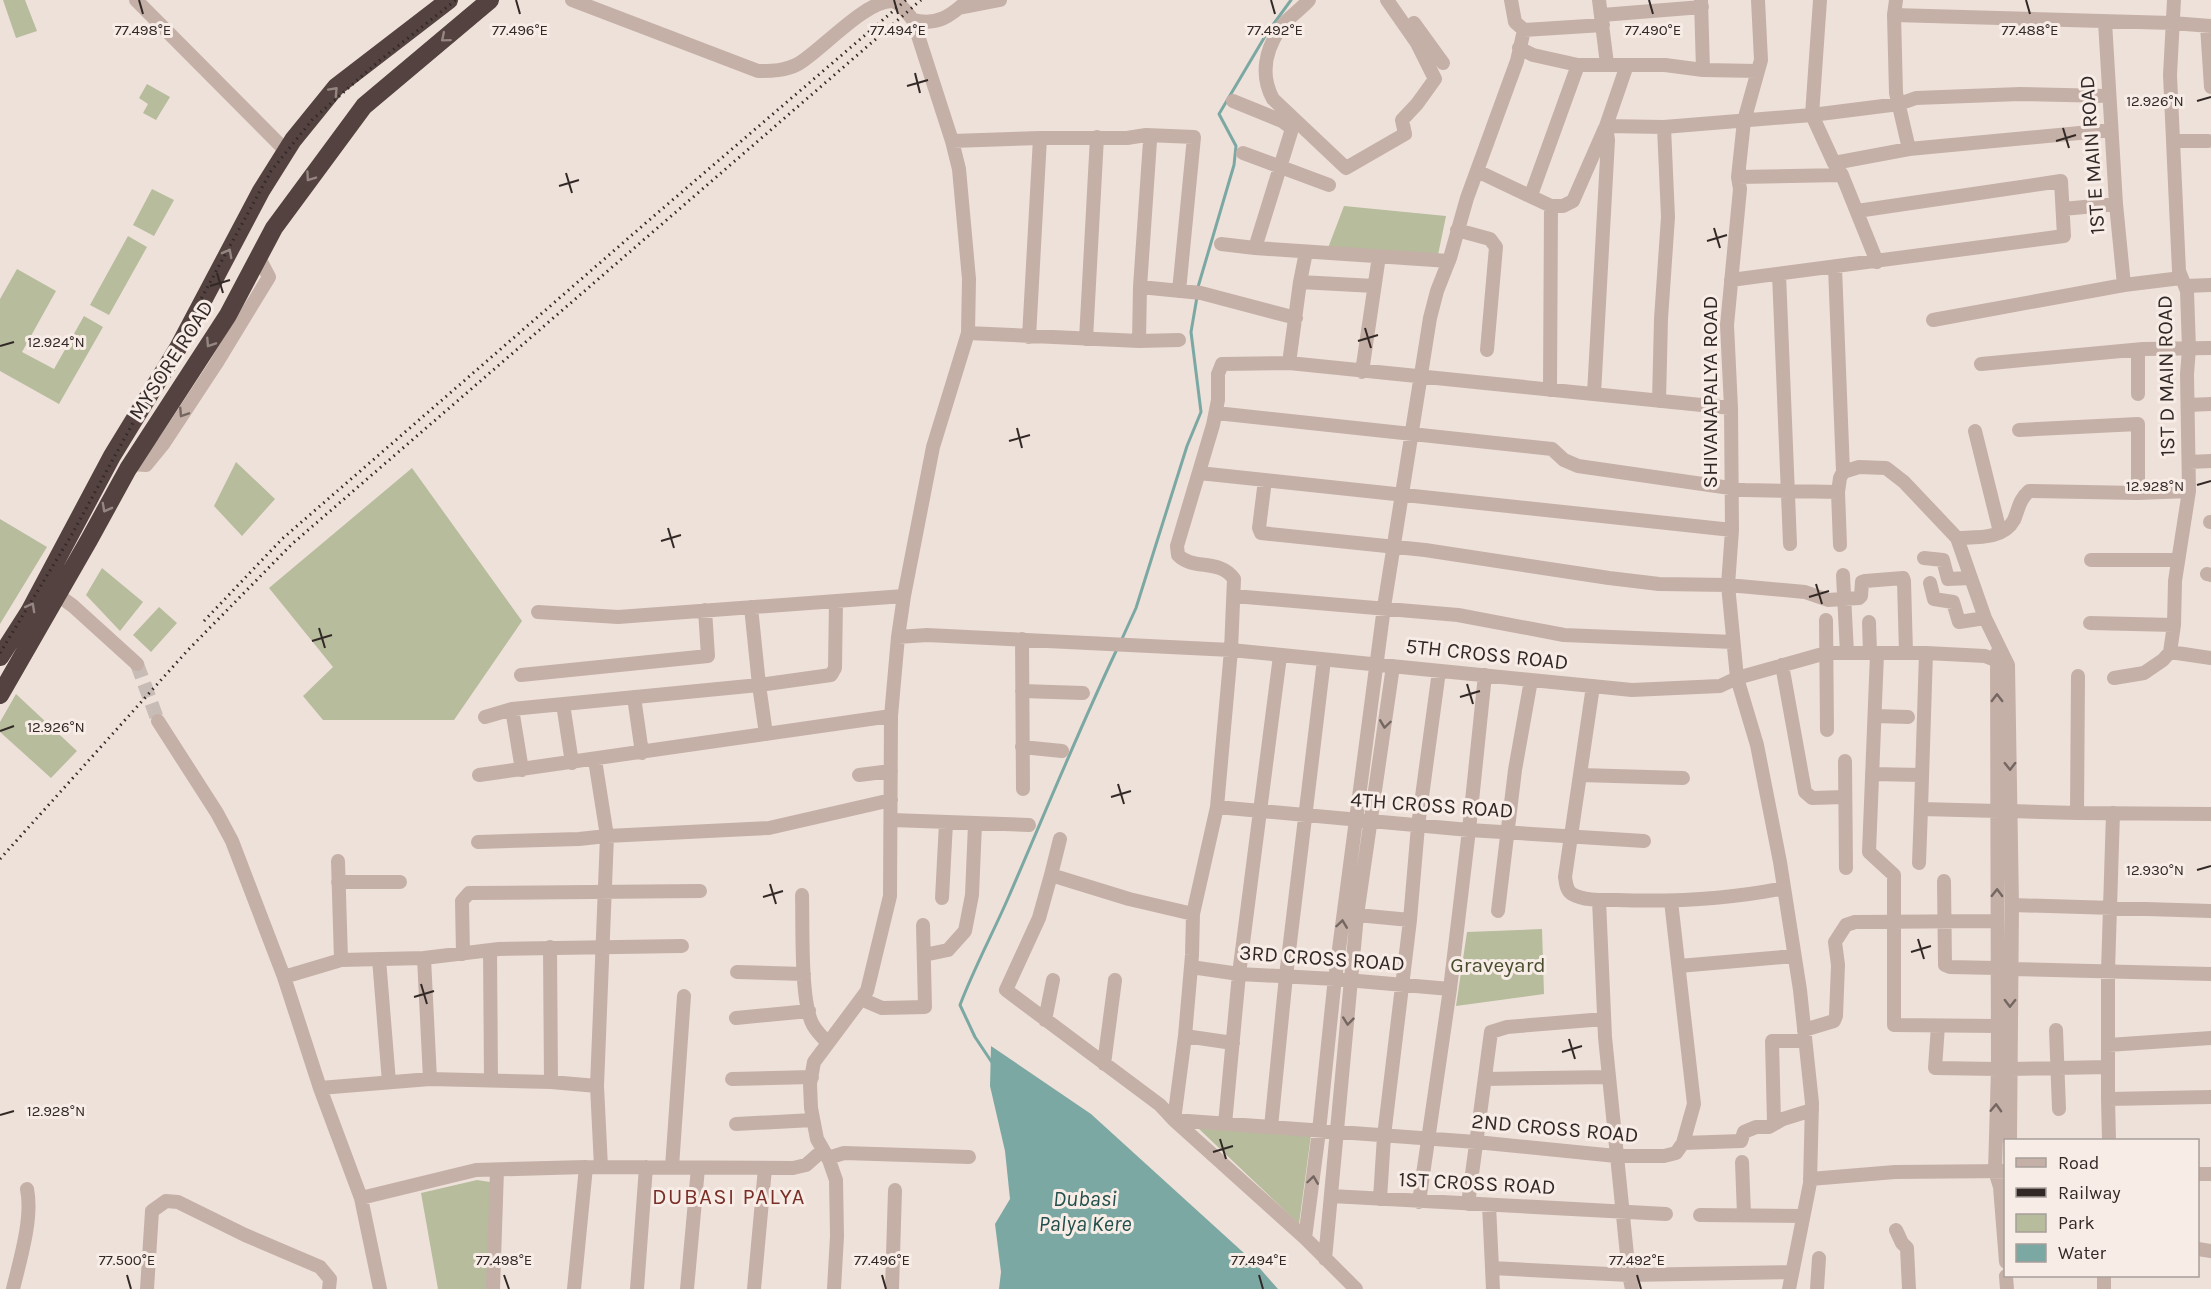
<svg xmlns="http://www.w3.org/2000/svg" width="2211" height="1289" viewBox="0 0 2211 1289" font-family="Karla,sans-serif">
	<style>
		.green { fill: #b6bc9c }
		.water { fill: #7ca8a3 }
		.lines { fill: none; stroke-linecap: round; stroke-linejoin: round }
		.stream { stroke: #7ca8a3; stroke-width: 3 }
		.minor-tunnel { stroke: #c8bcb6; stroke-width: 14; stroke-dasharray: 14 7; stroke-linecap: butt }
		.minor { stroke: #c5b0a7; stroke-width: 14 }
		.highway { stroke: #53423f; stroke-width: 18 }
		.rail { stroke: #322927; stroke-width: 3; stroke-dasharray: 1.5 4.5; stroke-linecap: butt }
		.oneway { stroke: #958682 }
		.oneway2 { stroke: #746661 }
		.ticks { fill: none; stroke: #322927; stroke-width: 2 }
		.labels { text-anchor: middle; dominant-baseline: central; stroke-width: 6; stroke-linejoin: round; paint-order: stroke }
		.street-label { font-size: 21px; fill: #322927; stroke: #f7ece6 }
		.park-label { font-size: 21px; fill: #484e2d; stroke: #f7ece6 }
		.neighbourhood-label { font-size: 22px; letter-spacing: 1.5px; fill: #792e28; stroke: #f7ece6 }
		.water-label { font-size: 22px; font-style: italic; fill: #214f4b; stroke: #f7ece6 }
		.ticks-label { font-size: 15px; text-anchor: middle; fill: #322927; stroke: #f7ece6; stroke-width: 6; stroke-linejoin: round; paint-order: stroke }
	</style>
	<rect width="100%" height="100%" fill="#eee1da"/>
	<path class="green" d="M3,0H25L37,31L16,38Z
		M147,84L170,97L156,120L143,113L148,104L139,98Z
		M152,189L174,200L154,236L133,225Z
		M1344,206L1446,216L1438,255L1328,248Z
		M128,236L147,247L109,315L90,305Z
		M17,269L56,291L22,352L54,369L84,316L103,327L59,404L0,371V299Z
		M236,462L275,499L242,536L214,506Z
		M412,468L522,621L454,720H323L303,696L333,667L269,588Z
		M0,519L47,547L0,624Z
		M102,568L143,602L120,631L86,595Z
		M159,607L177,623L151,652L133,635Z
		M16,694L77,751L51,778L0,732V722Z
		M1542,929L1544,994L1456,1006L1467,932Z
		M1198,1128L1311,1135L1299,1224Z
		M477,1180L503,1184L498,1289H438L421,1193Z"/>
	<path class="water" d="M991,1046L1091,1114L1256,1264L1278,1289H999L1001,1272L995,1224L1010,1199L1005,1151L990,1086Z"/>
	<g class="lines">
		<path class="stream" d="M1198,287L1234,165L1236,146L1219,114L1267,33L1291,0
			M1121,641L1136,608L1187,446L1201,412L1191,332L1197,297
			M993,1064L975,1037L960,1005C974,968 993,933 1009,896C1045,813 1079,729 1118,647"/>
		<path class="minor-tunnel" d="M137,664L158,721"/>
		<path class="minor" d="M136,0L286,151
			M572,0L758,71C772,71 785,71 798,64C821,51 865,0 893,1C902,4 907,13 913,20L952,141L959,169L969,279L968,333L933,447L904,596L898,637L891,716L890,896L867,991L814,1062L810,1084L811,1108L817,1139L829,1160L836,1180L837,1236L834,1289
			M1309,0C1301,9 1287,19 1281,27C1265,50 1260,75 1273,99L1346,168L1405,134L1402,120L1417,104L1435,79L1417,43L1387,0
			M1599,0L1607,64
			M1701,0L1703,70
			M1758,0L1761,60L1744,121L1738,177L1740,189L1727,325L1731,408L1732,530L1728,585L1737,678L1757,745L1780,862L1800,990L1812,1103L1810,1183L1789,1289
			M1820,0L1812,115L1834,163L1842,175L1877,262
			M1896,0L1894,15L1896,93L1909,149
			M959,8L1000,0
			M1602,15L1702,7
			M1894,15L2172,23L2211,26
			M913,20C937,26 951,16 968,0
			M2105,22L2116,204L2124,285
			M1414,23L1443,63
			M2207,26L2211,87
			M1524,30L1603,25
			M1519,48L1533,55L1578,65H1665L1703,70L1758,71
			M1627,65L1606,126L1664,127L1812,115L1899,104L1916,98L2020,94L2108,96
			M1233,101L1282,121L1290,127L1291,132L1255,248L1449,261
			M1146,135L1194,137L1179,291
			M952,141L1040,138H1127L1146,135L1150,141L1140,287L1139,341L968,333
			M2173,141H2208
			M1243,153L1329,185
			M1834,163L1909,149L2111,130
			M1477,171L1551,206L1550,390
			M1738,177L1842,175
			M1531,195L1578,65
			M1551,206H1563L1573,201L1605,128
			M2063,209L2116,204
			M1457,230L1490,239L1496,247L1487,350
			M1221,244L1255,248
			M1835,267L1843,472
			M1779,274L1790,544
			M1731,280L2064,236L2061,181L1857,211
			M1300,282L1306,252
			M2185,286L2211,285
			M1140,287L1201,293L1296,318
			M1933,320L2124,285L2181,278
			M1029,337L1040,138
			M1086,339L1097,137
			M1139,341L1179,340
			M1289,363L1300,282L1374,286
			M1981,364L2143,349L2211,348
			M1362,372L1379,256
			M1594,394L1608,140L1606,126
			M2138,394V350
			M1659,401L1661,319L1668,217L1664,127
			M2188,405L2211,404
			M1731,408L1289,363L1222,364L1218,374V400L1213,425L1177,546L1178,555C1193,571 1220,558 1234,579L1231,650L1632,690L1720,686L1737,678L1826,653H1926L1985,656L2008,665
			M1216,413L1552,449L1564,460L1578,466L1744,490L1838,492L1840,478L1843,472L1859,467L1886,468L1904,482L1957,538L1985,618L2008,665L2012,905L2010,1140
			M2019,430L2138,424V493
			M1975,431L2000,532
			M2189,462L2211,461
			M131,464L146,465L164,443L216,364L269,277L258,256
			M1199,473L1732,530
			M1265,480L1259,528L1261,533L1425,550L1609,578L1659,584L1728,585L1805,592L1828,600L1859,598L1861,596L1862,582L1865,581L1903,578L1904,581L1906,653
			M1838,492L1840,545
			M2210,522H2211
			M1957,538C1976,537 2003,540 2014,520C2019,508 2019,500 2029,491L2138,493L2189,491
			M1924,558L1943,560L1948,579L1971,578
			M2091,560H2177
			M2207,574L2211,575
			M1843,575L1847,653
			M1930,583L1934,599L1953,602L1959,622L1985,618
			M58,595L73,606L137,664
			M1234,596L1458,615L1564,635L1733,642
			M751,607L759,685L766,734
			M538,612L618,617L904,596
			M1826,620L1827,730
			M1869,622L1870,653
			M2090,623L2174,625
			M898,637L927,635L1231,650L1217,807L1193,914L1192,955L1185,1036L1174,1120L1305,1238L1356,1289
			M1022,639L1023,789
			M2170,652L2211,658
			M1926,653L1921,809L1998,811
			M1997,653L1998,1069L1995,1171L2000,1187L2006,1262
			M1877,654L1869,852L1894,875V1025L1997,1026
			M1782,665L1805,792L1812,798L1845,797
			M521,675L708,656L705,610
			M2114,678L2144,673L2163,660L2170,652L2174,625L2175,581L2189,491L2187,374L2189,349L2187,291L2179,271L2170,75L2174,0
			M1593,686L1565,877C1566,883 1566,890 1572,894C1584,901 1603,900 1617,900C1673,902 1729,899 1784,888
			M1022,691L1083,693
			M634,697L642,753
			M563,704L572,763
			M512,709L522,770
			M1875,716L1908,717
			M485,717L512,709L759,685L831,675L835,668L836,601
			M158,721L217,813L232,841L284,977L320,1088L361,1198L380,1289
			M1022,747L1062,751
			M595,760L607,836L597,1086L601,1167
			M1845,761L1846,868
			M1872,774L1922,775
			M479,775L891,716
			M859,775L891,771
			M1580,775L1683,778
			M1217,807L1469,830L1644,841
			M2011,811L2077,813L2078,676
			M2077,813L2211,814
			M892,820L1029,825
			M478,842L579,839L607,836L769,828L891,800
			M338,861L341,960
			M1919,863L1921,809
			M1051,875L1060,839
			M1944,881L1945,965L1950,967L1996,968
			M338,882H400
			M802,895C803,924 800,1002 813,1025C817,1032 823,1038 828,1043
			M942,898L946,823
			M1599,900L1605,1037L1629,1275L1792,1272
			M2012,905L2211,911
			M1498,911L1515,770L1531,680
			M1193,914L1129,899L1051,875L1039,918L1006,990L1160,1105L1174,1120L1476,1142L1616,1156H1664L1676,1153L1683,1143L1694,1104L1671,901
			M1357,915L1410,920
			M550,947L551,1082
			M490,950L491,1080
			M463,954L462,901L469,893L700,891
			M924,955L948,950L965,931L972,895L975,824
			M379,959L389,1082
			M1679,966L1794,956
			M1191,967L1239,974L1335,979L1450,989
			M2011,969L2211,974
			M737,972L804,974
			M284,977L341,960L424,958
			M861,999L882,1008L925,1007L923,925
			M736,1018L809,1011
			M1045,1020L1053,980
			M1938,1026L1935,1068L1998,1069
			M1804,1030L1834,1021L1836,1016L1838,965L1835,942L1846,925L1855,922L1996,921
			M2056,1030L2059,1109
			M1185,1036L1233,1043
			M2211,1038L2108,1045V1099L2211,1097
			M2108,1045V971L2113,813
			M1104,1064L1115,980
			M2011,1069L2108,1067
			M430,1079L424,958L499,949L682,946
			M732,1079L812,1077
			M1485,1079L1609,1077
			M320,1088L430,1079L551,1082L597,1086
			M2108,1099L2109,1140
			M1774,1123L1772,1041H1805
			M736,1124L813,1120
			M1225,1124L1239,974L1280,656
			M1271,1127L1286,976L1324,660
			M1683,1143L1741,1141L1744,1132L1756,1127H1769L1783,1119L1812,1110
			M828,1158L844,1153L969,1157
			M1742,1162L1744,1215
			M672,1167L684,996
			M2198,1174H2211
			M1810,1179L1895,1172L2006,1171
			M1331,1196L1666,1214
			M361,1198L476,1170L586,1167L793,1168L806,1165L823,1150
			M1380,1199L1384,1136L1410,920L1418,826L1439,671
			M1419,1202L1450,989L1469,830L1485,675
			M1468,1204L1491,1032L1507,1027L1604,1019
			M1489,1205L1493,1289
			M1700,1215L1803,1216
			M1896,1230L1902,1243L1907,1248L1909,1289
			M1305,1238L1319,1131L1334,987L1384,607L1430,318L1437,291L1450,258L1467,198L1517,61L1524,30L1515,22L1511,0
			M2198,1249L2211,1251
			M1325,1259L1357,915L1393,666
			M1492,1268L1629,1275L1632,1289
			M2006,1276L2007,1289
			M2104,1276V1289
			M13,1289C20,1260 33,1218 27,1189
			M147,1289L152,1211L166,1201L178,1202L245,1235L320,1267L330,1279L329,1289
			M493,1289L497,1170
			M574,1289L586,1167
			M637,1289L646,1167
			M687,1289L698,1168
			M754,1289L765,1168
			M892,1289L895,1190
			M1817,1289L1819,1258"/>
		<path class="highway" d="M0,657L29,612L112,456L178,348L261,191L293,140L336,87L449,0
			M0,695L89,540L128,469L228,315L274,228L364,106L490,0"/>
		<path class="rail" d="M204,621L282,539L655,215L906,0
			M0,653L71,536L271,171L312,120L379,61L456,0
			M0,859L188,650L292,544L921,0"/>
	</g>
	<defs><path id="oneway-chevron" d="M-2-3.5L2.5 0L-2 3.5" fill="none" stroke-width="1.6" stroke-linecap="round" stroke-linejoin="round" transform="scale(1.5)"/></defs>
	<g class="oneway">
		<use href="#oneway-chevron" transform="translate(445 38) rotate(140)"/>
		<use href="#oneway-chevron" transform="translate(334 91) rotate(-47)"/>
		<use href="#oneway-chevron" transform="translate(310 177) rotate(125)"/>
		<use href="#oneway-chevron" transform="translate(228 253) rotate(-62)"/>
		<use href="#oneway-chevron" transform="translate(210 343) rotate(123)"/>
		<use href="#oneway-chevron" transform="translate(106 508) rotate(118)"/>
		<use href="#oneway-chevron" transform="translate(31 607) rotate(-61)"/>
	</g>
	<g class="oneway2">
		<use href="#oneway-chevron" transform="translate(183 413) rotate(123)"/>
		<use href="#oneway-chevron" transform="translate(1997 698) rotate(-90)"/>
		<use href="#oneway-chevron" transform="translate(1385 724) rotate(98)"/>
		<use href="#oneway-chevron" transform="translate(2010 766) rotate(89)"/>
		<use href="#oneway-chevron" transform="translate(1997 893) rotate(-89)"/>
		<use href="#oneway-chevron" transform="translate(1342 924) rotate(-82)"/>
		<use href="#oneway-chevron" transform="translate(2010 1003) rotate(91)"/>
		<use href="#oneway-chevron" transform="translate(1348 1021) rotate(96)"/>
		<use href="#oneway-chevron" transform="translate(1996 1108) rotate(-88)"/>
		<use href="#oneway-chevron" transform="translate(1313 1180) rotate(-82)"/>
	</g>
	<path class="ticks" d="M139,0L143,14M516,0L520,14M894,0L898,14M1271,0L1275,14M1649,0L1653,14M2026,0L2030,14M915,73L920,93M907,86L928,80M2197,101L2211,97M2063,128L2069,148M2056,141L2076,135M566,173L572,193M559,186L579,180M1714,228L1720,248M1707,241L1727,235M217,273L223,293M210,286L230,280M1365,328L1371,348M1358,341L1378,335M0,346L14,342M1017,428L1022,448M1009,441L1030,435M2197,485L2211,481M668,528L674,548M661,541L681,535M1816,584L1822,604M1809,597L1829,591M319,628L325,648M312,641L332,635M1467,684L1473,704M1460,697L1480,691M0,731L14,726M1118,784L1124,804M1111,797L1131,791M2197,870L2211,866M770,884L776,904M763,897L783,891M1918,939L1924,959M1911,952L1931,946M421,984L427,1004M414,997L434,991M1569,1039L1575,1059M1562,1052L1582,1046M0,1115L14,1111M1220,1139L1226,1159M1213,1152L1233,1146M127,1275L131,1289M504,1275L509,1289M882,1275L886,1289M1259,1275L1263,1289M1637,1275L1641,1289"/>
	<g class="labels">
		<g class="street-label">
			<text transform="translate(2092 155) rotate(-94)">1ST E MAIN ROAD</text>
			<text transform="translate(171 360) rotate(-57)">MYSORE ROAD</text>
			<text transform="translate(2166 376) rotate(-91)">1ST D MAIN ROAD</text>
			<text transform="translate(1710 392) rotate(-90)">SHIVANAPALYA ROAD</text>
			<text transform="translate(1487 654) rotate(6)">5TH CROSS ROAD</text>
			<text transform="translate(1432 805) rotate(4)">4TH CROSS ROAD</text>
			<text transform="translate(1322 958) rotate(4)">3RD CROSS ROAD</text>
			<text transform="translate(1555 1128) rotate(5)">2ND CROSS ROAD</text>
			<text transform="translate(1477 1183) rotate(3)">1ST CROSS ROAD</text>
		</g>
		<g class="park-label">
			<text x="1498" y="965">Graveyard</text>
		</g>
		<g class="neighbourhood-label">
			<text x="729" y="1197">DUBASI PALYA</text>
		</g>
		<g class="water-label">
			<text x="1085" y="1199">Dubasi<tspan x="1085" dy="25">Palya Kere</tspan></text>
		</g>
	</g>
	<g class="ticks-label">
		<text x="143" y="35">77.498°E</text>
		<text x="520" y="35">77.496°E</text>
		<text x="898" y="35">77.494°E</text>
		<text x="1275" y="35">77.492°E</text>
		<text x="1653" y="35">77.490°E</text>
		<text x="2030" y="35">77.488°E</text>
		<text x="2155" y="106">12.926°N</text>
		<text x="56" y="347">12.924°N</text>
		<text x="2155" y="491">12.928°N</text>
		<text x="56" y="732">12.926°N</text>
		<text x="2155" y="875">12.930°N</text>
		<text x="56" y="1116">12.928°N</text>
		<text x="127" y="1265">77.500°E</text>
		<text x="504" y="1265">77.498°E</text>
		<text x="882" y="1265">77.496°E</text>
		<text x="1259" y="1265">77.494°E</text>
		<text x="1637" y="1265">77.492°E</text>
	</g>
	<rect x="2004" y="1139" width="195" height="138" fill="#f7ece6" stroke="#a89e9a" stroke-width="1.5"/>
	<rect x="2016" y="1158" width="30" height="9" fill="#c5b0a7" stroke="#a89e9a" stroke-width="1.5"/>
	<text x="2058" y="1169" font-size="18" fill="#322927">Road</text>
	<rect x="2016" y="1188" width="30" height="9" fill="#322927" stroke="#a89e9a" stroke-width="1.5"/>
	<text x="2058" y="1199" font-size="18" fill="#322927">Railway</text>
	<rect x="2016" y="1214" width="30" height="18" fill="#b6bc9c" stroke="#a89e9a" stroke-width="1.5"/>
	<text x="2058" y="1229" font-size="18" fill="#322927">Park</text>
	<rect x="2016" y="1244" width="30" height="18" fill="#7ca8a3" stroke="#a89e9a" stroke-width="1.5"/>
	<text x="2058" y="1259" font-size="18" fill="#322927">Water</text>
</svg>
